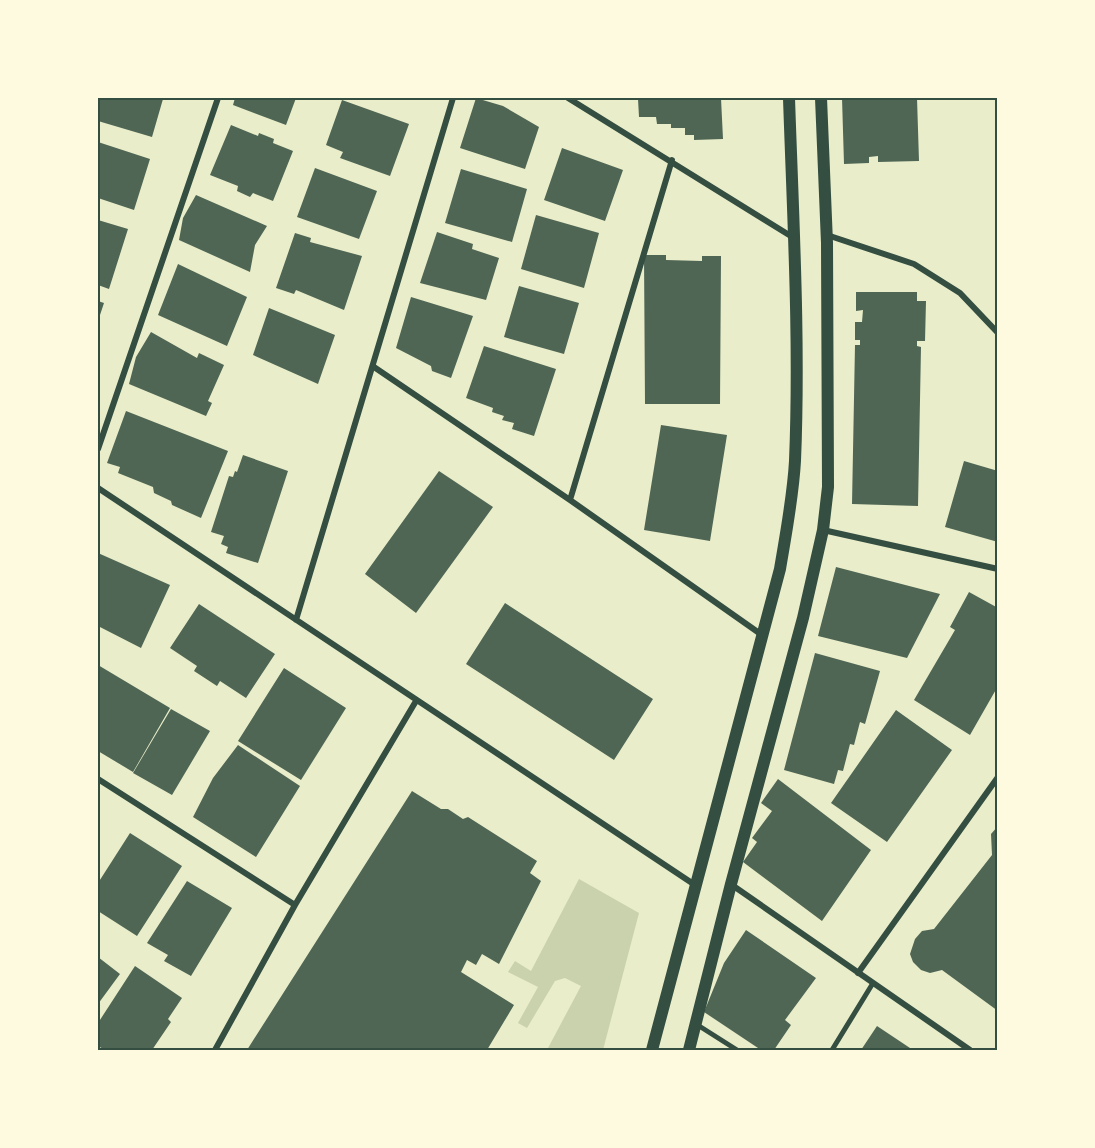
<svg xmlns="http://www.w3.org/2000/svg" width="1095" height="1148" viewBox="0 0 1095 1148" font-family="'Fira Sans Condensed',sans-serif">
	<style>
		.green { fill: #cad2ad }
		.building { fill: #4f6655 }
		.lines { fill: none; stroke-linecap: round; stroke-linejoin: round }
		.pedestrian { stroke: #344e41; stroke-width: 5 }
		.minor { stroke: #344e41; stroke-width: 6 }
		.secondary { stroke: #344e41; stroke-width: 12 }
		.neatline { fill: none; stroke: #344e41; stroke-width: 2 }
	</style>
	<rect width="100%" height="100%" fill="#e9edc9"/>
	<path class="green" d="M579,879L639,913L603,1050H552L548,1048L581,986L565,978L555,981L527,1028L518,1023L538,987L508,972L515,961L531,971Z"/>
	<path class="building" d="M100,98L163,99L152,137L98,121Z
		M235,98H296L286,125L233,105Z
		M476,98L503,106L539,127L525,169L460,148Z
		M641,98H721L723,139L694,140V135H685V128H671V124H657L656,117H639L638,99Z
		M842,98H917L919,161L878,162V156L869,157V163L844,164Z
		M342,100L409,124L390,176L340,158L343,152L326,145Z
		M231,125L258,136L259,133L274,139L273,143L293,151L273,201L253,193L250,197L237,191L238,186L210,175Z
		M98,142L150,159L134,210L98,198Z
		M562,148L623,170L605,221L544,200Z
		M315,168L377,191L359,239L297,217Z
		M461,169L527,189L512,242L445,223Z
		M196,195L267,226L255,245L250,272L179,240L183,218Z
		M536,215L599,233L584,288L521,269Z
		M98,220L128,229L109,289L98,285Z
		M437,232L473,244L472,249L499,258L486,300L420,283Z
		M295,233L311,238L310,242L362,256L344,310L296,290L294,294L276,288Z
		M644,255H666V260L702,261V256H721L720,404H645Z
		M178,264L247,297L227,346L158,315Z
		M519,286L579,303L564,354L504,337Z
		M856,292H917V301H926L925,341H917V346L921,347L918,506L852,504L855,345H860V340H855V322H862L863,310L856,311Z
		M411,297L473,316L451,378L432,371L431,366L396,348Z
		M98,301L104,303L98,321Z
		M269,308L335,335L318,384L253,355Z
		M151,332L197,358L199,353L224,365L208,401L212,403L206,416L129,384L136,357Z
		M484,346L556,369L534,436L512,429L514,423L502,420L504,416L492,412L493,408L466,398Z
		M126,411L228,451L201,518L172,505L171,501L154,493L153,487L118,473L120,467L107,463Z
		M661,425L727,435L710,541L644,530Z
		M243,455L288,471L258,563L226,553L228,547L221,544L224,536L211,532L229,476L233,477L235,471L237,472Z
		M964,461L998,471V542L945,527Z
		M439,471L493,507L416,613L365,574Z
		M98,553L170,585L141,648L98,626Z
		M836,567L940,594L907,658L818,636Z
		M969,592L998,608V686L970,735L914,700L955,630L950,627Z
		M505,603L653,699L614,760L466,664Z
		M199,604L275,654L246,698L220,681L217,686L194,671L197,666L170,648Z
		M815,653L880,671L865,724L860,722L854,745L850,744L843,771L838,770L834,784L784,770Z
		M98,665L170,708L133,772L98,751Z
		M284,668L346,708L301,780L238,741Z
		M171,709L210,731L172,795L133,773Z
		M896,710L952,750L887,842L831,803Z
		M238,745L300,786L256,857L193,817L213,778Z
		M778,779L871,850L822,921L743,862L757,842L752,838L772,811L761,803Z
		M412,791L441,809H448L463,819L468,817L537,861L530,873L541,881L499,964L482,954L476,965L467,960L461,972L514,1005L487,1050H247Z
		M998,826V1011L942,970L930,973L921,970L913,962L910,954L915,939L922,931L934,929L992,855L991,834Z
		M130,833L182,866L137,936L98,911V883Z
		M187,881L232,908L191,976L164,961L168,955L147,943Z
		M746,930L816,978L785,1020L791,1025L774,1050H761L704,1012L724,963Z
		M98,957L120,974L98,1004Z
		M135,966L182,998L168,1019L171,1022L152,1050H105L98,1046V1023Z
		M877,1026L913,1050H861Z"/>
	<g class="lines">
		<path class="pedestrian" d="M696,1024L737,1050
			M832,1050L873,983"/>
		<path class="minor" d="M568,98L794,238
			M827,235L914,264L960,293L998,333
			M374,367L570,500L762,635
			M98,449L218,98
			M98,488L695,885
			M570,500L672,160
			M823,530L998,569
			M296,620L453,98
			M98,779L295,905
			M732,885L970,1050
			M858,973L998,777
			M215,1050L295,905L416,701"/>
		<path class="secondary" d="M652,1050L780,569C786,533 793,497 795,461C800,340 793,218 789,98
			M689,1050L731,884L803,618L823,530L828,487L827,243L821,98"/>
	</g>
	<rect width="1095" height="1148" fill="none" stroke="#fefae0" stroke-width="198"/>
	<rect x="99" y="99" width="897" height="950" class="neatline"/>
</svg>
